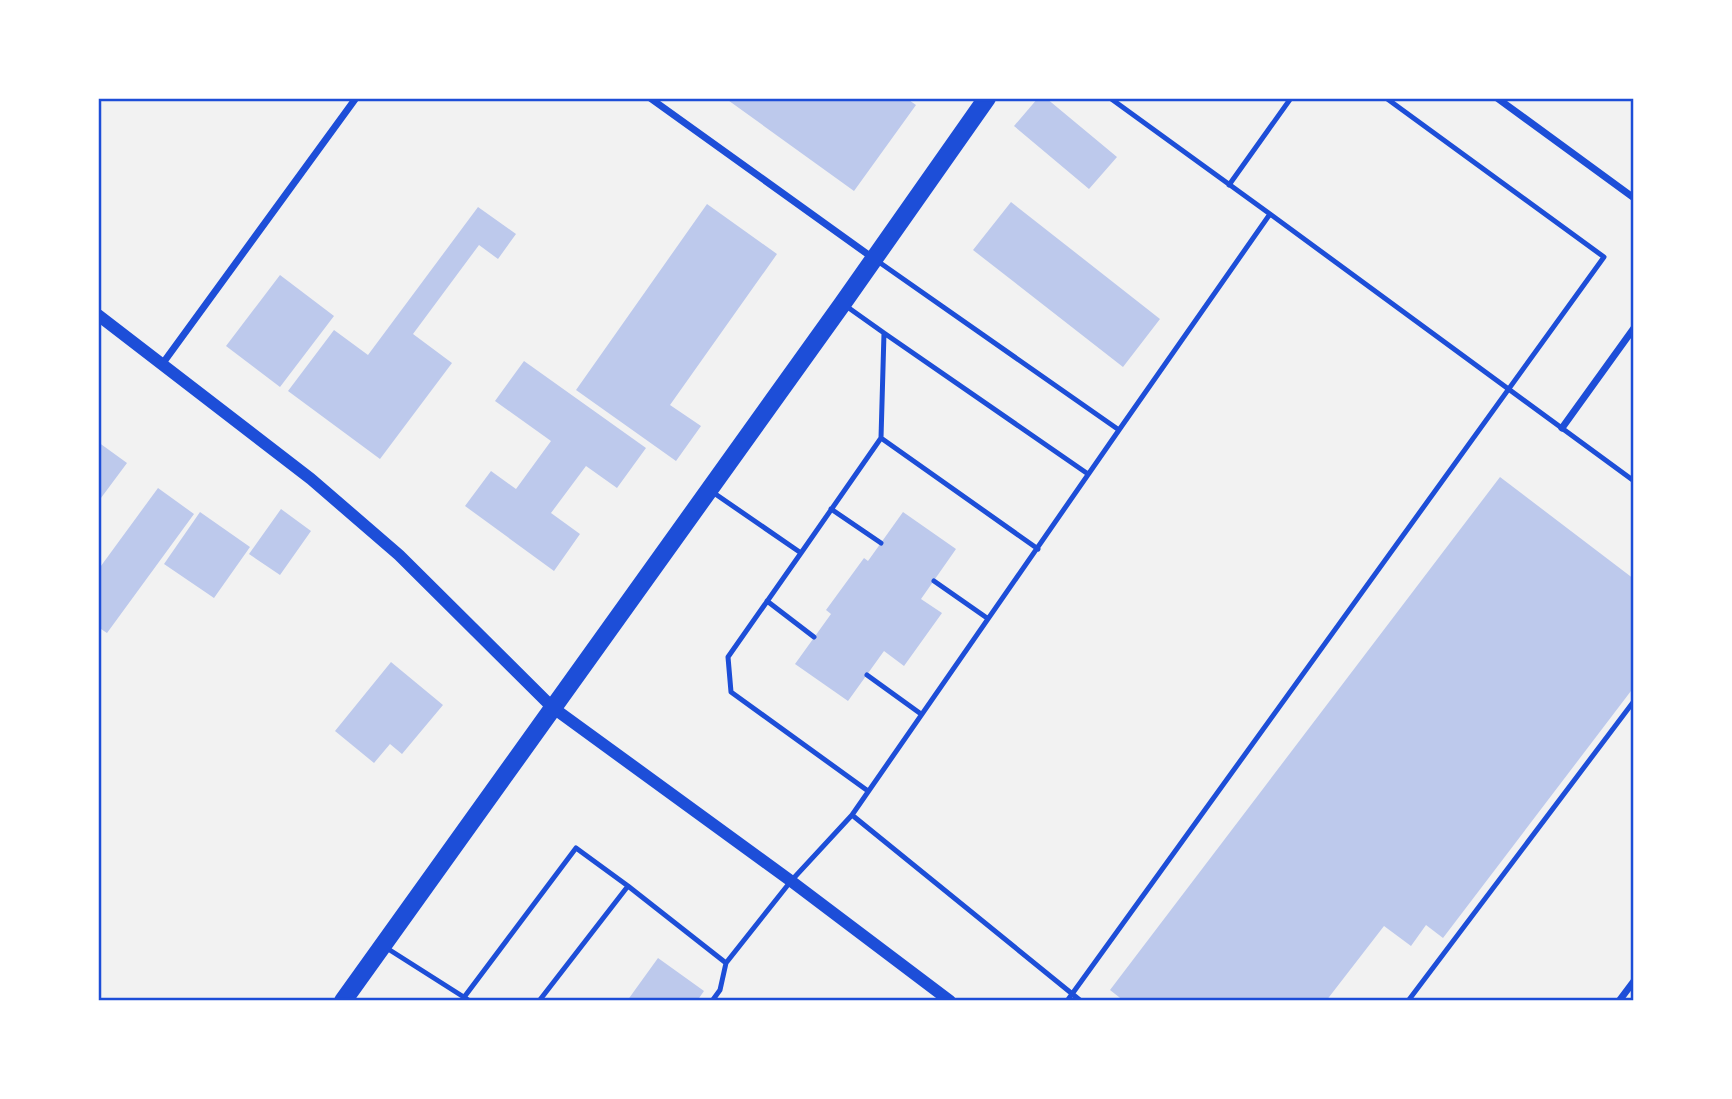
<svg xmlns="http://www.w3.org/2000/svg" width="1732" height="1099" viewBox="0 0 1732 1099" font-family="Montserrat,sans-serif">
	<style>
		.building { fill: #bdc9ec }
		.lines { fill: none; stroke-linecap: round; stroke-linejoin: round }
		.service { stroke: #1d4ed8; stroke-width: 5 }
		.minor { stroke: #1d4ed8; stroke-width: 7 }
		.tertiary { stroke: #1d4ed8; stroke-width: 12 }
		.primary { stroke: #1d4ed8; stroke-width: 18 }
		.neatline { fill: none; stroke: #1d4ed8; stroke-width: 2.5 }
	</style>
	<rect width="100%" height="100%" fill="#f2f2f2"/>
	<path class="building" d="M725,98H906L916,105L854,191Z
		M1038,98H1046L1117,157L1089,189L1014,126Z
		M1011,202L1160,319L1123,367L973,250Z
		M707,204L777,254L670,405L701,426L676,461L576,390Z
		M478,207L516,234L498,259L479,245L413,334L452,363L380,459L288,391L334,330L368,355Z
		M280,275L334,316L280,387L226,346Z
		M524,361L646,448L617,488L586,466L551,513L580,534L554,571L465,506L491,471L516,489L551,441L495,401Z
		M98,442L127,463L98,502Z
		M1500,477L1634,579V687L1443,938L1426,925L1411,946L1384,926L1326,1001H1124L1110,990Z
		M158,488L194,514L107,633L98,627V570Z
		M281,509L311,531L280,575L249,554Z
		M200,512L250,547L214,598L164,564Z
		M903,512L956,549L921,599L942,613L904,666L884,651L848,701L795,664L831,614L826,610L864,558L868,561Z
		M391,662L443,705L402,754L390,744L374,763L335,731Z
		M658,958L704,991L697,1001H627Z"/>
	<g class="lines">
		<path class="service" d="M1110,98L1270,214
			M1229,185L1291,98
			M876,260L1119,430L1270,214L1634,481
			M846,306L884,333L881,438
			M884,333L1088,474
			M711,491L801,553L728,657L731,692L868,791
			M831,509L881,543
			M801,553L881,438L1038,549
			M934,581L987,618
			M767,601L814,637
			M867,675L921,714
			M852,815L1081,1001
			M385,947L470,1001
			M465,996L576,848L628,886
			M539,1001L628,886L726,963L791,881L852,815L1119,430
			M712,1001L720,990L726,963
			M1067,1001L1604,257L1386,98
			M1408,1001L1634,701"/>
		<path class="minor" d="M650,98L873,258
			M1497,98L1634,198
			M163,363L356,98
			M1562,428L1634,328
			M1619,1001L1634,981"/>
		<path class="tertiary" d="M98,315L311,479L399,555L552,707L791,881L950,1001"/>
		<path class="primary" d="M343,1001L843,303L987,98"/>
	</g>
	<rect width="1732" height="1099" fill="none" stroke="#ffffff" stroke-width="200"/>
	<rect x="100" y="100" width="1532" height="899" class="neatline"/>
</svg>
